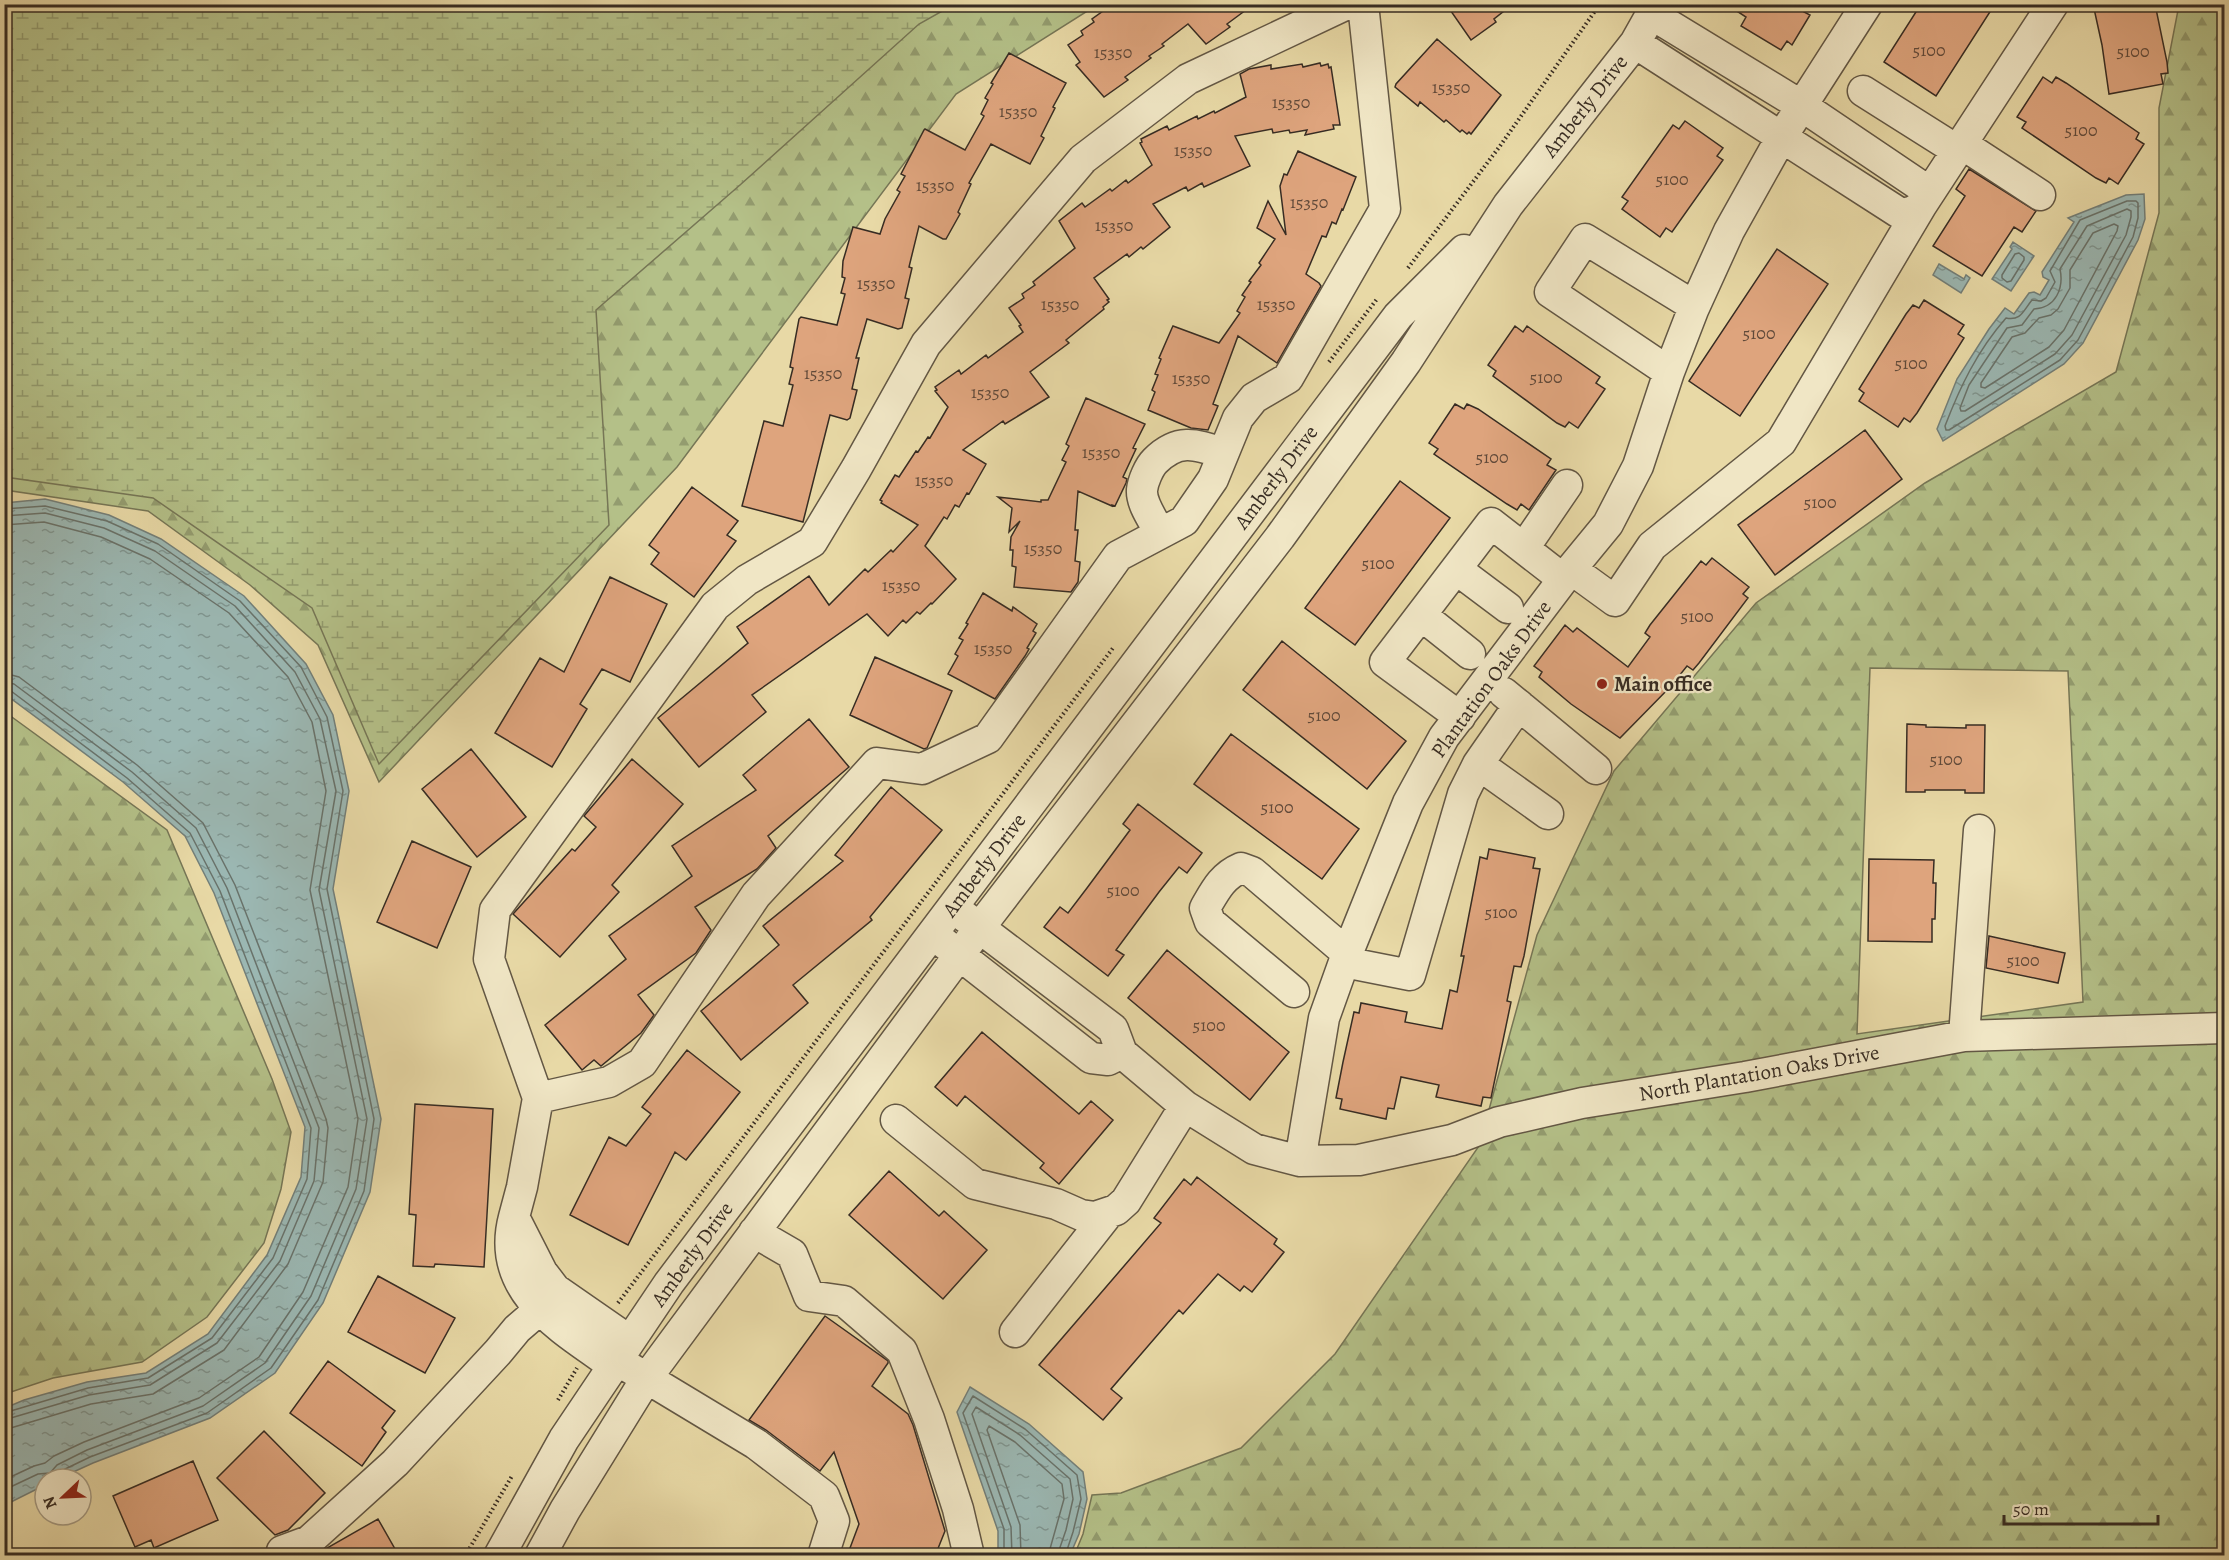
<svg xmlns="http://www.w3.org/2000/svg" width="2229" height="1560" viewBox="0 0 2229 1560" font-family="Alegreya,serif">
	<style>
		.forest { fill: url(#forest-firs); stroke: #767656; stroke-width: 1.5; fill-rule: evenodd }
		.wetland { fill: url(#wetland-marsh); stroke: #767656; stroke-width: 1.5 }
		.water { fill: url(#water-ripples); stroke: #737f79; stroke-width: 1.5 }
		.lines { fill: none; stroke-linecap: round; stroke-linejoin: round }
		.shore { stroke: #69726a; stroke-width: 1.5 }
		.building { fill: #dea47d; stroke: #372c23; stroke-width: 1.5 }
		.minor-casing { stroke: #635744; stroke-width: 33 }
		.path { stroke: #372c23; stroke-width: 4; stroke-dasharray: 1.5 3; stroke-linecap: butt }
		.minor { stroke: #f0e6c5; stroke-width: 30 }
		.poi-dot { fill: #8f2418; stroke: #f0e6c5; stroke-width: 2 }
		.labels { text-anchor: middle; dominant-baseline: central; stroke-width: 4.5; stroke-linejoin: round; paint-order: stroke }
		.number-label { font-size: 18px; fill: #614a3a }
		.street-label { font-size: 21px; fill: #372c23; stroke: #f0e6c5 }
		.poi-label { font-size: 21px; font-weight: bold; fill: #372c23; stroke: #f0e6c5; text-anchor: start }
	</style>
	<defs>
		<pattern id="forest-firs" width="22" height="20" patternUnits="userSpaceOnUse" patternTransform="scale(1.5)"><rect width="22" height="20" fill="#b4c088"/><path d="M5 1l3.5 6h-7zM16 11l3.5 6h-7z" fill="#939c6f"/></pattern>
		<pattern id="wetland-marsh" width="20" height="14" patternUnits="userSpaceOnUse" patternTransform="scale(1.5)"><rect width="20" height="14" fill="#b4c088"/><path d="M1 5h8M5 5V1M11 12h8M15 12V8" fill="none" stroke="#939c6f"/></pattern>
		<pattern id="water-ripples" width="26" height="14" patternUnits="userSpaceOnUse" patternTransform="scale(1.5)"><rect width="26" height="14" fill="#9bb7b2"/><path d="M2 4q2-2 4 0t4 0M15 11q2-2 4 0t4 0" fill="none" stroke="#7f9590"/></pattern>
	</defs>
	<rect width="100%" height="100%" fill="#e8d9a6"/>
	<filter id="stains"><feTurbulence type="fractalNoise" baseFrequency=".00333" numOctaves="4"/><feColorMatrix values="0 0 0 0 .2 0 0 0 0 .09 0 0 0 0 .02 0 0 0 .5 -.17"/></filter>
	<radialGradient id="worn" r=".72"><stop offset=".6" stop-color="#630" stop-opacity="0"/><stop offset="1" stop-color="#630" stop-opacity=".3"/></radialGradient>
	<path class="forest" d="M5,5H1097L956,94L677,467L379,782L318,645L250,585L148,511L5,490Z
		M2179,5H2224V1555L1074,1556L1083,1534L1092,1495L1121,1493L1241,1448L1335,1354L1479,1146L1537,935L1614,771L1756,603L1925,483L2116,372L2159,213V108ZM1870,668L2068,671L2083,1002L1857,1034Z
		M5,712L167,830L272,1079L291,1132L281,1189L264,1243L207,1317L142,1362L53,1378L5,1394Z"/>
	<path class="wetland" d="M5,4H953V5L919,24L740,185L596,310L609,525L379,764L312,608L153,498L5,477Z"/>
	<path class="water" d="M2144,194L2145,219L2138,240L2083,343L2064,364L1943,441L1937,429L1957,379L1989,329L2005,308L2014,314L2029,293L2034,292L2040,295L2049,280L2043,277L2042,272L2074,222L2068,218L2126,195Z
		M2013,242L2034,256L2011,291L1992,279L2012,249L2010,247Z
		M1939,264L1964,279L1966,275L1970,278L1961,293L1933,275Z
		M45,499L109,515L161,539L244,596L306,664L333,715L349,791L333,889L381,1119L370,1192L323,1303L275,1373L210,1418L93,1463L58,1479H45V1485L5,1505V1408L24,1400L87,1382L146,1373L208,1334L267,1255L301,1177L305,1127L214,893L185,836L123,782L5,694V503Z
		M970,1387L1029,1424L1083,1472L1087,1499L1079,1534L1070,1555H998V1531L957,1412Z"/>
	<g class="lines">
		<path class="shore" d="M2127,201H2136L2138,203V218L2133,237L2078,340L2060,360L1949,430H1946L1945,426C1960,387 1977,351 2006,318C2021,321 2023,311 2032,300L2041,301L2046,298L2055,282L2050,271L2080,220Z
			M2127,209L2131,211V217L2126,235L2072,335L2055,354L1965,411H1961L1960,408L1969,385L2007,328L2022,325L2034,309C2056,308 2064,288 2060,269L2087,226Z
			M2114,224L2118,226L2117,231L2064,330L2049,347L1985,388L1981,387V383L2012,337L2025,333L2039,318L2051,315L2058,309L2070,288V270L2093,233Z
			M2019,253L2024,257V260L2011,281L2007,282L2002,278V275L2015,254Z
			M4,509L45,506L107,521L158,544L240,601L301,667L327,717L343,791L327,889L374,1119L364,1191L318,1300L271,1368L207,1413L90,1457L61,1471L58,1479
			M4,516L45,513L104,528L155,551L235,606L295,672L320,719L336,791L319,890L367,1119L356,1189L311,1296L265,1363L203,1406L87,1450L57,1465L50,1473L38,1474L4,1490
			M4,525L44,522L101,537L150,559L229,613L288,677L312,722L326,791L310,890L358,1119L348,1187L303,1292L259,1357L199,1398L84,1442L54,1456L45,1463L34,1466L4,1480
			M4,673L19,677L137,765L203,823L235,885L326,1119L328,1128L323,1182L288,1264L224,1350L153,1394L91,1404L4,1430
			M4,682L14,684L132,772L196,828L227,888L319,1128L314,1181L280,1261L217,1343L150,1385L89,1395L4,1420
			M4,690L11,691L127,778L190,833L220,891L311,1128L307,1179L273,1258L212,1338L148,1378L88,1388L4,1413
			M1004,1556V1529L963,1413L973,1396L1025,1429L1077,1475L1081,1499L1073,1532L1065,1556
			M1012,1556L1011,1527L972,1414L976,1407L1020,1435L1070,1479L1073,1499L1066,1530L1057,1556
			M1021,1556L1020,1525L987,1430L989,1426L1015,1442L1062,1484L1064,1499L1048,1556"/>
	</g>
	<path class="building" d="M1113,4H1254L1227,24L1230,27L1206,44L1188,24L1162,44L1164,46L1149,56L1151,58L1125,77L1128,80L1104,97L1076,65L1080,62L1068,45L1083,35L1081,31L1094,22L1092,19Z
		M1446,4H1513L1494,19L1496,22L1471,40Z
		M1726,4H1809L1804,12L1810,15L1792,45L1787,41L1781,50L1741,26L1746,17Z
		M1921,4H1995L1936,96L1884,62Z
		M2093,4H2155L2167,62L2168,73L2161,74L2163,84L2109,94L2102,45Z
		M1437,39L1501,95L1471,134L1469,132L1467,134L1462,130L1460,132L1446,120L1444,122L1420,102L1418,106L1395,87L1396,84Z
		M1009,53L1066,83L1053,107L1055,108L1041,136L1044,138L1030,164L991,144L969,183L971,184L958,212L960,214L946,239H943L919,226L909,267L912,268L905,298L909,299L902,328L898,329L867,319L856,358H859L852,389L857,390L850,418L847,420L830,415L803,522L742,506L764,421L783,426L793,385L789,384L793,368L790,367L799,319L801,317L837,325L845,294L841,293L845,278L842,277L843,261L853,227L880,234L885,219L900,192L897,190L905,176L901,174L924,130L925,129L965,150L984,116L981,114L988,100L985,98L993,84L991,83Z
		M1320,63L1321,66L1328,64L1329,68L1331,67L1340,125H1333L1334,129L1305,135L1307,130L1290,133L1289,130L1273,133L1272,129L1235,136L1250,166L1204,187L1202,183L1188,191L1186,187L1153,204L1170,227L1143,249L1141,247L1129,257L1127,254L1094,278L1109,299L1107,300L1109,302L1103,307L1104,309L1066,340L1069,343L1030,372L1049,397L1005,424L1003,421L963,450L986,464L985,466L969,494L967,493L959,507L955,505L947,519L944,517L925,546L956,579L932,604L931,603L920,614L917,612L906,623L903,620L888,636L867,614L752,695L766,712L699,767L658,718L748,643L737,627L809,576L829,605L865,569L868,572L891,550L893,552L918,525L881,503L882,501L880,500L895,475L899,477L916,451L918,452L928,437L930,438L948,407L935,391L937,390L935,387L959,370L961,374L986,355L988,358L1023,332L1019,326L1021,325L1009,308L1024,298L1022,294L1035,285L1033,282L1075,248L1059,221L1082,203L1085,207L1110,189L1112,191L1126,180L1128,183L1152,165L1140,143L1142,142L1141,139L1167,126L1169,130L1197,116L1198,119L1214,111L1215,113L1246,97L1240,74L1249,69L1271,65V69L1302,64L1303,67Z
		M2043,77L2052,83L2056,77L2066,83L2139,133L2136,139L2144,144L2118,184L2109,178L2106,183L2096,178L2022,128L2026,122L2017,117Z
		M1685,121L1723,148L1717,156L1723,160L1672,232L1666,228L1660,237L1622,209L1628,201L1622,197L1673,125L1679,129Z
		M1298,151L1356,177L1343,210L1342,209L1336,224L1332,222L1326,237L1322,236L1306,274L1319,283L1321,286L1277,363L1238,336L1213,404L1218,406L1208,430L1191,428L1148,410L1155,392L1152,390L1158,375L1155,374L1161,359L1159,358L1172,328L1173,326L1219,343L1240,313L1237,311L1245,297L1242,295L1251,282L1249,281L1261,265L1259,263L1275,239L1257,228L1268,201L1286,235L1280,186L1284,174L1287,175Z
		M1969,169L2036,211L2022,232L2014,227L1982,276L1933,246L1965,196L1956,189Z
		M1777,249L1828,284L1740,416L1689,381Z
		M1924,300L1964,325L1958,334L1964,338L1917,413L1910,422L1904,418L1898,427L1859,401L1864,393L1859,389L1906,314L1913,305L1919,308Z
		M1515,326L1523,332L1527,326L1534,331L1600,377L1596,383L1605,389L1578,428L1569,422L1565,427L1557,423L1493,376L1496,371L1488,365Z
		M1086,398L1145,424L1133,448L1136,449L1123,477L1127,479L1126,483L1115,506L1112,505V506L1078,491L1075,530H1078L1075,561L1080,562L1078,582L1071,592L1014,587L1016,567L1012,566L1013,550H1010L1011,537L1020,521L1009,532L1012,508L998,497L1041,502V500H1048L1066,462L1062,460L1069,446L1066,444Z
		M1455,404L1464,409L1467,404L1478,409L1551,459L1547,465L1556,470L1529,510L1521,504L1517,510L1507,504L1434,454L1438,449L1429,443Z
		M1865,430L1902,479L1775,575L1738,525Z
		M1400,481L1450,518L1355,645L1305,608Z
		M692,487L738,521L727,535L736,541L694,597L651,564L659,553L649,545Z
		M1712,558L1749,587L1743,594L1748,598L1699,663L1693,670L1687,666L1671,686L1620,738L1571,704L1539,677L1542,672L1534,666L1565,625L1573,632L1577,628L1628,667L1650,637L1645,633L1650,625L1701,561L1706,565Z
		M610,577L667,604L630,682L602,669L580,704L587,709L552,767L495,733L540,658L564,672Z
		M983,593L1012,611L1013,607L1037,624L1033,631L1036,633L1027,648L1029,649L1025,656L995,699L948,674L958,656L955,654L963,640L959,638L968,624L966,623Z
		M1282,641L1406,741L1367,789L1243,690Z
		M875,657L952,691L927,748L924,749L850,715Z
		M809,719L849,767L768,836L776,848L757,869L695,907L711,930L696,953L638,995L654,1015L641,1033L601,1066L594,1060L582,1070L545,1025L626,959L609,936L692,876L672,846L756,790L743,775Z
		M1907,724L1926,725V727L1966,728V725H1985L1984,793H1965V790H1925V792H1906Z
		M1231,734L1359,829L1322,879L1194,784Z
		M471,749L526,817L477,857L422,789Z
		M632,759L683,804L612,885L619,892L560,957L513,914L572,849L575,851L596,827L584,816Z
		M891,787L942,830L870,917L872,920L793,985L808,1003L741,1060L701,1011L779,945L763,926L843,861L835,855Z
		M1138,804L1202,853L1187,873L1179,867L1159,892L1116,950L1124,955L1108,976L1044,927L1060,907L1068,913L1087,888L1130,830L1123,824Z
		M412,841L471,867L437,948L377,922Z
		M1489,849L1535,858L1533,868L1540,869L1524,956L1521,967L1514,966L1507,1001L1511,1002L1491,1098L1483,1097L1481,1106L1436,1097L1439,1085L1401,1077L1394,1109L1388,1108L1386,1119L1340,1109L1342,1099L1336,1098L1343,1062L1354,1012L1359,1013L1361,1003L1407,1012L1405,1022L1442,1029L1450,990L1457,992L1464,956H1461L1478,868L1480,857L1487,859Z
		M1869,859L1934,860L1933,883H1936L1935,919H1932V942L1868,941Z
		M1989,936L2065,953L2058,983L1986,968Z
		M1167,950L1289,1052L1250,1100L1128,998Z
		M982,1032L1079,1114L1091,1101L1113,1120L1059,1184L1040,1168L1044,1163L965,1096L957,1106L935,1087Z
		M687,1050L740,1092L686,1160L675,1152L628,1245L570,1215L609,1137L626,1146L651,1114L642,1107Z
		M415,1104L493,1109L484,1267L435,1264L434,1267L413,1266L416,1215L409,1214Z
		M889,1171L939,1216L944,1211L987,1250L943,1299L849,1215Z
		M1197,1177L1277,1239L1274,1244L1284,1252L1252,1292L1244,1286L1240,1291L1218,1274L1183,1314L1179,1310L1111,1389L1122,1398L1103,1420L1039,1365L1161,1223L1154,1218L1184,1179L1191,1185Z
		M378,1276L455,1318L425,1373L348,1332Z
		M825,1316L888,1361V1363L872,1386L908,1414L913,1425L945,1531L935,1556H847L859,1524L834,1452L820,1471L766,1430L749,1420Z
		M328,1361L395,1411L382,1428L386,1432L362,1466L290,1413Z
		M264,1431L325,1493L288,1530L275,1535L217,1478Z
		M193,1461L218,1520L154,1548L151,1540L135,1547L113,1496Z
		M378,1519L399,1556H318L327,1548Z"/>
	<g class="lines">
		<defs>
			<path id="minor" d="M1635,43L1901,214C1914,212 1920,209 1926,197L1922,187L1802,106L1651,14
				M1863,91L1958,151
				M1962,144L2040,195
				M1669,372L1550,292L1585,239L1694,306
				M1160,533C1154,521 1141,504 1142,490C1143,481 1149,467 1155,461C1178,438 1195,444 1223,453
				M1524,548L1567,485
				M1456,569L1508,608
				M1571,569L1615,601L1652,546L1781,442L1921,206L2053,4
				M1421,615L1470,654
				M1504,693L1596,769
				M1460,717L1385,662L1491,523L1563,579
				M1478,764L1548,814
				M964,916L1113,1029L1122,1053L1185,1106L1254,1149L1300,1161L1359,1160L1452,1140L1499,1122L1582,1103L1745,1077L1964,1036L2224,1028
				M944,943L1091,1058L1108,1060L1122,1053
				M1344,962L1410,975L1463,794L1478,764L1519,705
				M1294,992L1210,922L1205,908C1215,891 1222,876 1241,868L1252,872L1347,953
				M1964,1036L1979,830
				M538,1098L609,1082L642,1063L756,895L877,763L922,769L988,738L1118,556L1184,521L1213,479L1238,418L1254,398L1288,378L1385,209L1363,4
				M896,1120L975,1184L1056,1204L1081,1215L1095,1217L1116,1210L1126,1201L1185,1106
				M1300,1161L1324,1018L1344,962L1408,803L1444,737L1571,569L1608,524L1638,466L1669,372L1693,310L1729,231L1781,138L1867,4
				M514,1217L522,1187L538,1098L489,959L495,910L715,606L747,580L812,542L856,469L926,344L1083,159L1188,79L1347,4
				M754,1232L792,1254L809,1296L844,1301L902,1351L929,1419L958,1509L969,1556
				M1015,1332L1107,1215
				M614,1366C562,1329 494,1292 514,1217L542,1272L555,1289L630,1341
				M630,1368L756,1444L824,1496L834,1521L823,1556
				M282,1551L309,1541L395,1463L498,1352L517,1329L539,1310L555,1289
				M499,1556L564,1439L669,1283L1398,316L1464,250
				M540,1556L565,1510L646,1379L980,927L1280,537L1406,362L1508,205L1635,43L1657,4"/>
		</defs>
		<use href="#minor" class="minor-casing"/>
		<path class="path" d="M1408,268L1500,146L1600,4
			M1329,362L1377,299
			M618,1303L1113,648
			M558,1400L577,1368
			M465,1556L512,1476"/>
		<use href="#minor" class="minor"/>
	</g>
	<circle class="poi-dot" cx="1602" cy="684" r="6"/>
	<g class="labels">
		<g class="number-label">
			<text x="1929" y="50">5100</text>
			<text x="2133" y="51">5100</text>
			<text x="1113" y="52">15350</text>
			<text x="1451" y="87">15350</text>
			<text x="1291" y="102">15350</text>
			<text x="1018" y="111">15350</text>
			<text x="2081" y="130">5100</text>
			<text x="1193" y="150">15350</text>
			<text x="1672" y="179">5100</text>
			<text x="935" y="185">15350</text>
			<text x="1309" y="202">15350</text>
			<text x="1114" y="225">15350</text>
			<text x="876" y="283">15350</text>
			<text x="1060" y="304">15350</text>
			<text x="1276" y="304">15350</text>
			<text x="1759" y="333">5100</text>
			<text x="1911" y="363">5100</text>
			<text x="823" y="373">15350</text>
			<text x="1546" y="377">5100</text>
			<text x="1191" y="378">15350</text>
			<text x="990" y="392">15350</text>
			<text x="1101" y="452">15350</text>
			<text x="1492" y="457">5100</text>
			<text x="934" y="480">15350</text>
			<text x="1820" y="502">5100</text>
			<text x="1043" y="548">15350</text>
			<text x="1378" y="563">5100</text>
			<text x="901" y="585">15350</text>
			<text x="1697" y="616">5100</text>
			<text x="993" y="648">15350</text>
			<text x="1324" y="715">5100</text>
			<text x="1946" y="759">5100</text>
			<text x="1277" y="807">5100</text>
			<text x="1123" y="890">5100</text>
			<text x="1501" y="912">5100</text>
			<text x="2023" y="960">5100</text>
			<text x="1209" y="1025">5100</text>
		</g>
		<g class="street-label">
			<text transform="translate(1585 106) rotate(-52)">Amberly Drive</text>
			<text transform="translate(1276 477) rotate(-53)">Amberly Drive</text>
			<text transform="translate(1491 679) rotate(-54)">Plantation Oaks Drive</text>
			<text transform="translate(984 865) rotate(-53)">Amberly Drive</text>
			<text transform="translate(1759 1073) rotate(-10)">North Plantation Oaks Drive</text>
			<text transform="translate(692 1254) rotate(-54)">Amberly Drive</text>
		</g>
		<g class="poi-label">
			<text x="1614" y="684">Main office</text>
		</g>
	</g>
	<rect width="2229" height="1560" fill="none" stroke="#e8d9a6" stroke-width="24"/>
	<rect x="6" y="6" width="2217" height="1548" fill="none" stroke="#372c23" stroke-width="3"/>
	<rect x="12" y="12" width="2205" height="1536" fill="none" stroke="#372c23" stroke-width="1.5"/>
	<g transform="translate(63 1497) rotate(247)"><circle r="28" fill="#f0e6c5" stroke="#a69c84" stroke-width="1.5"/>
	<path d="M0-4.5L10 22L0 15L-10 22Z" fill="#8f2418"/>
	<text y="-9" font-size="16" font-weight="bold" text-anchor="middle" fill="#372c23">N</text>
	</g>
	<path d="M2004 1515v9h154v-9" fill="none" stroke="#372c23" stroke-width="3"/>
	<text x="2013" y="1515" font-size="18" fill="#372c23" stroke="#f0e6c5" stroke-width="4.5" paint-order="stroke">50 m</text>
	<rect width="100%" height="100%" filter="url(#stains)"/>
	<rect width="100%" height="100%" fill="url(#worn)"/>
</svg>
